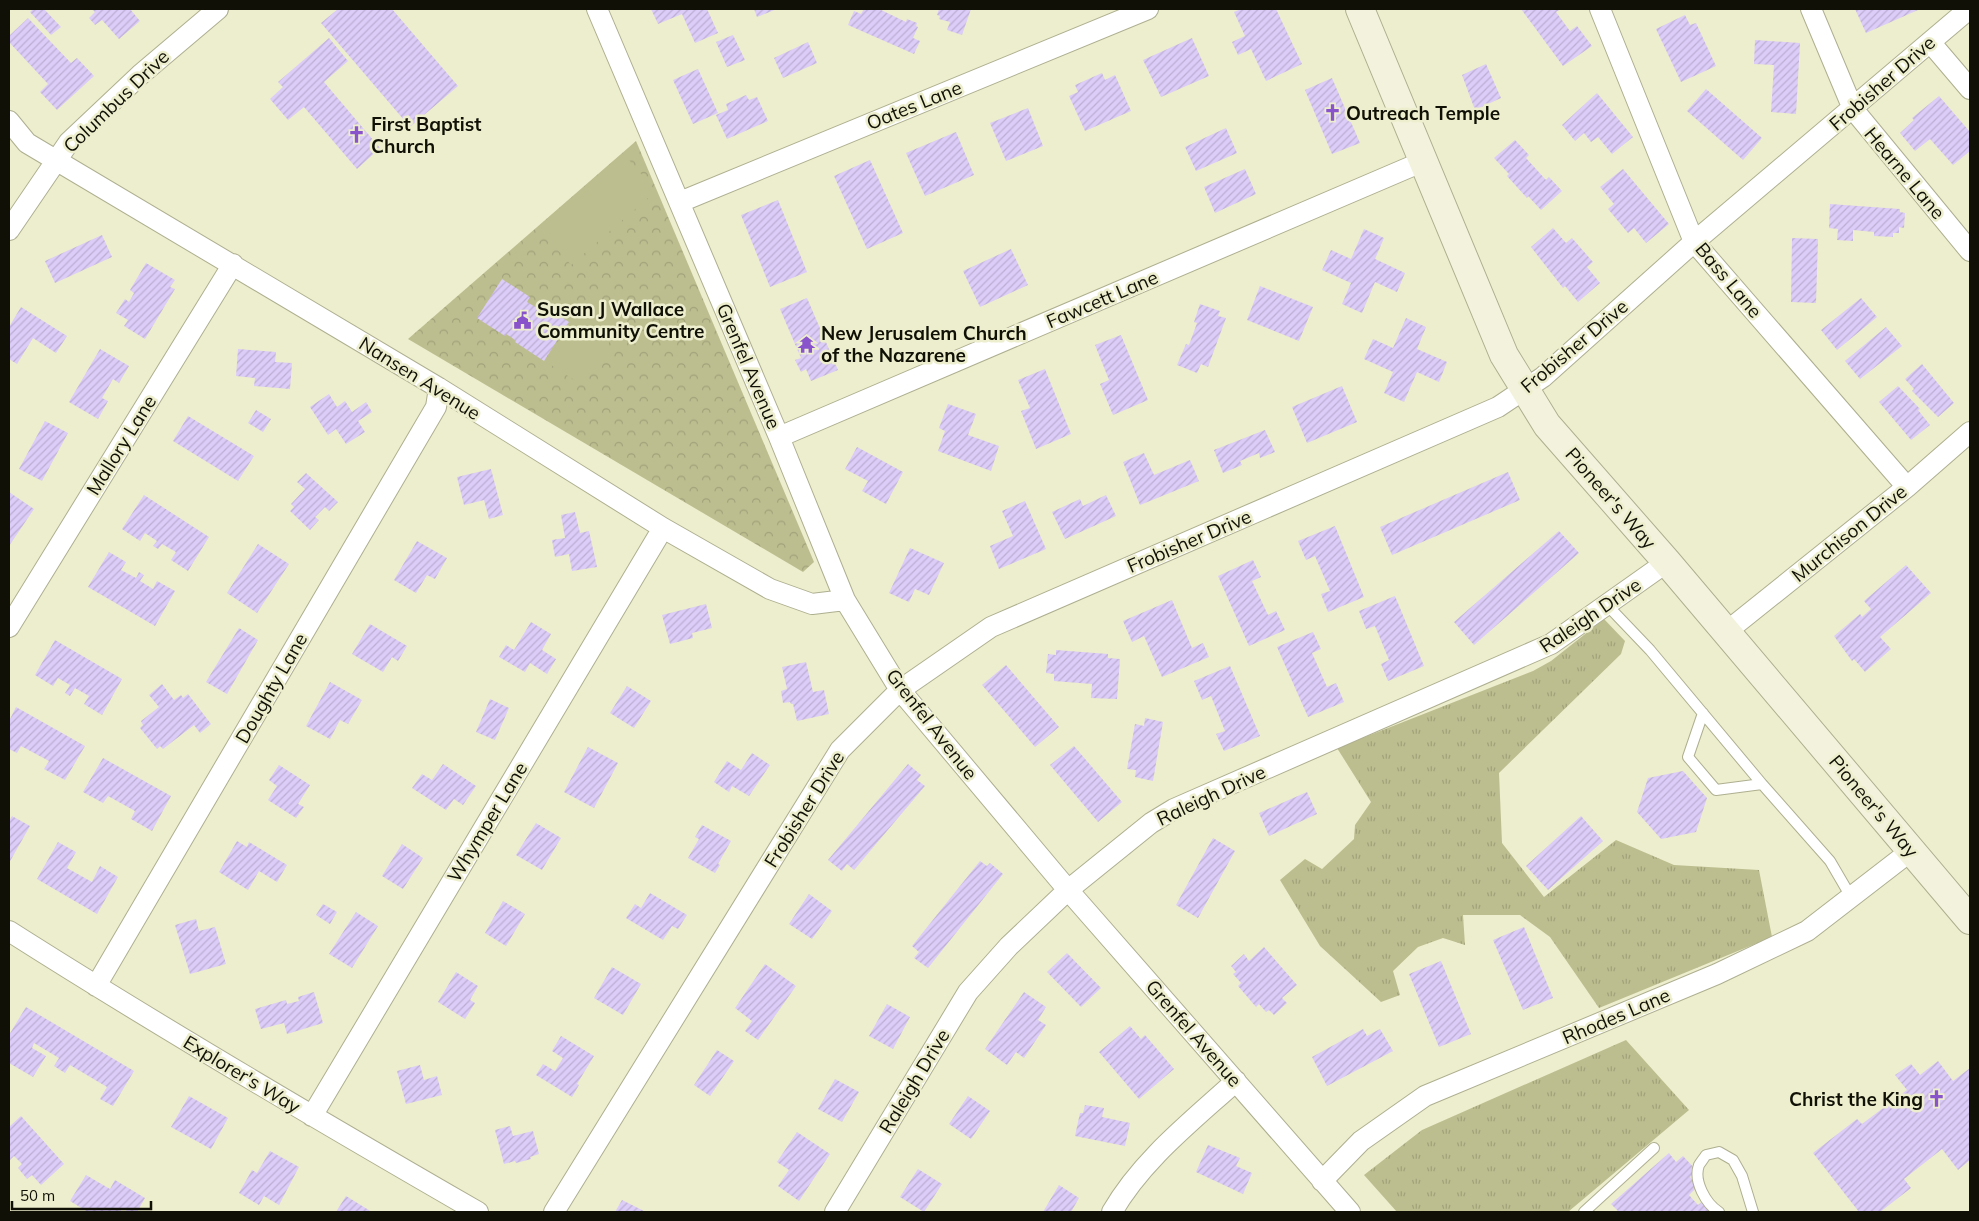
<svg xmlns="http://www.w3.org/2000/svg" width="1979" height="1221" viewBox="0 0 1979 1221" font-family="Mulish,sans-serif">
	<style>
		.grass { fill: url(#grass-tufts) }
		.park { fill: url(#park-crowns) }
		.pitch { fill: #bdbe8f }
		.building { fill: url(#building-hatch) }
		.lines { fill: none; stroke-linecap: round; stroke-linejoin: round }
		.service-casing { stroke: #aeaf90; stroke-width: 12 }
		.minor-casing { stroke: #aeaf90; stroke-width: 22 }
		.secondary-casing { stroke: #aeaf90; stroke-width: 30 }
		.service { stroke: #fff; stroke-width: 10 }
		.minor { stroke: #fff; stroke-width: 20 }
		.secondary { stroke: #f3f3dd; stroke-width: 28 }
		.labels { text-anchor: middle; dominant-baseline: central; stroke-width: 5; stroke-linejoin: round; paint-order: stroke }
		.street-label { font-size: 19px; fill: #101006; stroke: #edeecd }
		.poi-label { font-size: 19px; font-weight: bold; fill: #101006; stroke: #edeecd; text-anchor: start }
	</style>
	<defs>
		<pattern id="grass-tufts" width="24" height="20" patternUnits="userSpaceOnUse" patternTransform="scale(1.25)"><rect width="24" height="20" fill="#bdbe8f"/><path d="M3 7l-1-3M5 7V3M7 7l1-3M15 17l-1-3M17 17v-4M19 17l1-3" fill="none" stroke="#a1a27a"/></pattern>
		<pattern id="park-crowns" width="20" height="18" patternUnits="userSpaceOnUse" patternTransform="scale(1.25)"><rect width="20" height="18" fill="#bdbe8f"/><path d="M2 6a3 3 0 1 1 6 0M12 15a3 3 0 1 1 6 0" fill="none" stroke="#a1a27a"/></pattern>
		<pattern id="building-hatch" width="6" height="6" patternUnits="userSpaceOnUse" patternTransform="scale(1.25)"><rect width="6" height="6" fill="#dcccf8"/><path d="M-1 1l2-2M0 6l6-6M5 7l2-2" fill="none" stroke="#bcaed3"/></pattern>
	</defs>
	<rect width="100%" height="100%" fill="#edeecd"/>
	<path class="grass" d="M1604,619L1625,641L1621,654L1499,773L1502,843L1544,897L1616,840L1674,865L1759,870L1772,937L1599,1008L1550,937L1520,915H1463L1465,945L1443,938L1418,947L1393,971L1400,995L1381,1002L1320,946L1280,880L1305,859L1322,869L1354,839L1355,825L1371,802L1337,748L1533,671L1551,661Z
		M1626,1040L1689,1110L1568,1212H1397L1364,1175L1422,1130Z"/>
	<path class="park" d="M636,141L814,562L803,572L408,339Z"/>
	<path class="pitch" d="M623,153L656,191L571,265L538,227Z
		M587,298L623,321L582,385L545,361Z"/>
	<path class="building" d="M33,9H44L61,27L51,35L30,12Z
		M92,9H130L140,21L119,39L102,20L95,25L89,18L95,12Z
		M338,9H392L458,86L410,127L321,23Z
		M651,9H707L718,33L695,43L682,14L658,24Z
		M754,9H777L757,17Z
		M864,9H879L906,22L907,19L917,23L916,26L918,27L913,38L920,41L914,54L848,25L854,11L861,14Z
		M939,9H971L962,35L947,30L950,22L939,19L940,16L937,15Z
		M1241,9H1276L1302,64L1266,81L1251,49L1238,55L1232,42L1245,36L1234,12Z
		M1521,9H1561L1556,12L1570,31L1577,26L1592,46L1563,66Z
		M1855,9H1918V10L1866,33Z
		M1685,15L1690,25L1696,23L1716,66L1681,82L1656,29Z
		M28,18L71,63L77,58L94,76L57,110L40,92L48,84L9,42V36Z
		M733,35L745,60L727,67L716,42Z
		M329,38L348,61L324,82L380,148L357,169L304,107L288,120L270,99L283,87L278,82Z
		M1192,38L1209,76L1161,97L1143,60Z
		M1755,40L1800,43L1796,114L1771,112L1774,65L1754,64Z
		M808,42L817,63L783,78L774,58Z
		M1486,64L1501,98L1475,110L1462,75Z
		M698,69L718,113L693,124L673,80Z
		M1102,73L1105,80L1115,75L1131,111L1085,131L1069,96L1078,92L1075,85Z
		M1332,78L1360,143L1332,154L1305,90Z
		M1706,89L1762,138L1743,160L1687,111Z
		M1597,93L1633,137L1612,154L1598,137L1591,142L1584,133L1575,141L1562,125Z
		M746,95L749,100L757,97L768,121L727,139L716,115L728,110L726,104Z
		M1939,96L1970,132V151L1953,165L1930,139L1915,151L1900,133L1914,120L1912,118Z
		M1028,108L1043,146L1006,161L990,123Z
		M1226,128L1237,153L1196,171L1185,147Z
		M956,132L974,175L925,196L906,153Z
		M1515,140L1529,155L1526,158L1546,180L1549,177L1562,191L1541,210L1528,196L1527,198L1507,176L1509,174L1494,158Z
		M870,160L903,233L867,249L834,176Z
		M1245,169L1256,194L1215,213L1204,187Z
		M1623,169L1669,224L1646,243L1634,228L1628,233L1608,209L1614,204L1600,187Z
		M778,200L807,272L770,287L741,215Z
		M1830,204L1900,209V212L1905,213L1904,228L1899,227V233H1893V237L1874,236V232L1853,230V241L1837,240L1838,229L1829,228Z
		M1553,228L1566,243L1572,238L1593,262L1587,267L1600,283L1578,302L1565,286L1563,288L1531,247Z
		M1364,229L1384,238L1375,259L1405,273L1397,292L1375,282L1362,313L1342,304L1351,283L1322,270L1331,250L1351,259Z
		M102,235L112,257L55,283L45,261Z
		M1792,238L1818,239L1816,303L1791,302Z
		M1011,249L1028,285L980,307L963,271Z
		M146,263L175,280L170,287L175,289L145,339L124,326L128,320L116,313L125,299L129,302L134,293L130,290Z
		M502,279L530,297L527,302L537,308L540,304L569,322L544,361L515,342L516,341L511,337L506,334L505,336L477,318Z
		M1260,286L1313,307L1299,341L1247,320Z
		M807,298L838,370L811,381L806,369L801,372L795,360L801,358L780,309Z
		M1861,298L1877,317L1837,350L1821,330Z
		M1200,304L1220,311L1218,316L1226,318L1208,367L1201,364L1197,373L1177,365L1186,344L1189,345L1197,323L1194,322Z
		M21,307L67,336L56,353L33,338L17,364L9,359V327Z
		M1406,318L1426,327L1417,349L1447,362L1439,382L1417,372L1404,402L1384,393L1393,372L1364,359L1373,339L1393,348Z
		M1886,327L1902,346L1860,379L1845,361Z
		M1121,335L1148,400L1113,415L1100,384L1109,380L1095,345Z
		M100,349L129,366L119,383L113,379L102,398L108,401L98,419L69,402Z
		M238,349L276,352L275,362L292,363L290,389L254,386L255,378L236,376Z
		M1922,364L1954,403L1938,417L1912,391L1914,389L1905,379Z
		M1045,369L1071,434L1036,449L1021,411L1030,408L1018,380Z
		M1342,386L1357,422L1307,443L1292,407Z
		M1898,386L1920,409L1918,410L1930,425L1911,440L1879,402Z
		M329,394L337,407L345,401L352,412L366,402L372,412L358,421L365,432L346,444L336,429L328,435L310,407Z
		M948,404L976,414L968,435L999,446L991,471L938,451L945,431L939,428Z
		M256,410L271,419L263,432L248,423Z
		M188,416L254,456L238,481L173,441Z
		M45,421L68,433L42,481L19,469Z
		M1265,430L1275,452L1260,458L1259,453L1240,461L1242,465L1223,473L1214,450Z
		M857,447L903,472L886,504L862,491L868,481L845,469Z
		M1144,453L1154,475L1190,460L1199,481L1140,505L1123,462Z
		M491,469L503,515L489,519L484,500L464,505L457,477Z
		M1508,472L1520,500L1392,555L1380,527Z
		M306,473L338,502L329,511L325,507L315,517L319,520L310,530L290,511L294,507L291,504L305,489L297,482Z
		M9,492L34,509L9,546Z
		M144,495L209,537L188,571L171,560L176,552L162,544L158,549L153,546L157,541L145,533L140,541L122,529Z
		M1106,495L1116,516L1065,539L1052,512L1080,499L1083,506Z
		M1025,501L1046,549L999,569L990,546L1013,536L1002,511Z
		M575,512L580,533L589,531L597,567L572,571L569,554L555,557L552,540L565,538L561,515Z
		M1335,526L1364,597L1328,612L1321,594L1330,591L1315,556L1306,560L1298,541Z
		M1559,531L1579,553L1474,645L1454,622Z
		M417,541L447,558L435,579L427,575L416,593L394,580Z
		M258,544L289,564L257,613L227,593Z
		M910,548L944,563L929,595L915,589L909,602L889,593Z
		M109,552L126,562L121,570L136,578L139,572L144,575L140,581L153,589L157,581L175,591L155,626L88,587Z
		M1253,560L1261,577L1252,581L1268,615L1276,611L1285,630L1249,646L1218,576Z
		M1906,565L1931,593L1880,637L1891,649L1865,672L1854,659L1852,661L1834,636L1860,614L1862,617L1871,609L1864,601Z
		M1395,596L1424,666L1388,681L1381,664L1389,660L1375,626L1366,629L1359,611Z
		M1172,600L1192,648L1203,643L1209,657L1162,677L1144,636L1132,642L1123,621Z
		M706,604L712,628L692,633L693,638L670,644L662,615Z
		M531,622L551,634L542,650L556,659L547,674L530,663L525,672L499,657L506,645L514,650Z
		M370,624L407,646L398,661L392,657L383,672L352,654Z
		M239,628L258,640L227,694L206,682Z
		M1313,632L1321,649L1312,653L1327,687L1336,683L1344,702L1308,717L1277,647Z
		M55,640L122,679L102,715L84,704L89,696L75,688L70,696L65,693L70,685L58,678L53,686L35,675Z
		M1056,650L1108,654V658L1120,659L1117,699L1091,698L1092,684L1054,681V674L1046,673L1048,654L1056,655Z
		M806,662L813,692L824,690L829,714L797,721L793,704H791L790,702L783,703L781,691L787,689L782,667Z
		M1006,665L1059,727L1035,747L982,685Z
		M1230,666L1260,736L1224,751L1216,734L1225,731L1211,696L1202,700L1194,681Z
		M330,682L362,700L348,724L340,720L330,739L306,726Z
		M162,684L174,700L181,695L183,698L188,694L211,724L200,733L194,725L163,749L160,746L157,749L140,728L143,725L141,721L159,707L149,695Z
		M627,686L651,701L634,728L610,713Z
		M490,699L509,708L495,740L476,732Z
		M16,707L85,746L65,780L44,769L49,761L21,746L17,753L9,749V721Z
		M1145,718L1163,722L1153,781L1135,777L1136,770L1127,769L1135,724L1144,726Z
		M1074,746L1122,802L1098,822L1050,765Z
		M588,747L618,763L594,808L564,792Z
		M752,753L770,765L749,796L732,786L729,792L714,782L727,761L741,770Z
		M103,758L171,796L152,831L131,819L135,811L108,796L103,803L83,792Z
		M443,764L476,786L463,805L454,799L446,810L412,788L422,774L432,780Z
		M908,764L921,775L917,780L925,786L854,870L847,864L842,871L828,860Z
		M279,765L310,785L298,804L304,807L296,818L268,800L277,786L269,780Z
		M1683,771L1707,798L1696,832L1661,839L1637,812L1648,778Z
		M1307,792L1317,814L1269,836L1259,813Z
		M12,816L30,826L9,863V821Z
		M1581,816L1603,841L1548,890L1526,866Z
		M536,823L561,838L542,870L516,855Z
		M702,825L731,841L718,864L720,865L715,873L688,858L699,839L695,837Z
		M1213,838L1235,851L1198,918L1176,905Z
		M237,841L247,847L249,842L287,865L277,882L259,871L248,890L219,872Z
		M58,842L76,852L67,868L92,882L100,866L118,877L97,914L37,879Z
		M402,844L423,858L403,889L382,876Z
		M980,861L987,866L990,863L1003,874L928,968L914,958L919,952L912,946Z
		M650,893L687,915L678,929L672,926L663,940L626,918L635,904L641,908Z
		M809,894L832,911L812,939L789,924Z
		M503,901L525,914L506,946L485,933Z
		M323,904L337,912L330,924L316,915Z
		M356,912L378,926L352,968L329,954Z
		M196,919L199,931L215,927L226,964L190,974L175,925Z
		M1524,927L1553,998L1523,1010L1493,940Z
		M1264,947L1297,985L1282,998L1287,1003L1274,1015L1269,1010L1266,1012L1259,1004L1256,1007L1238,986L1241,983L1233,974L1236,972L1231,966L1244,954L1249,961Z
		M1067,953L1101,988L1081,1007L1047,972Z
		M1441,961L1471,1034L1439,1047L1409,974Z
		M765,964L796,986L758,1040L745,1031L752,1021L735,1008Z
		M612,967L641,984L623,1015L594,998Z
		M456,972L478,986L470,1000L475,1003L465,1019L438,1002Z
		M314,992L323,1023L287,1034L284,1023L261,1029L255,1009L286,1000L287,1004L299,1001L298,997Z
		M1024,992L1046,1007L1038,1020L1046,1025L1024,1058L1016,1052L1007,1065L985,1049Z
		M887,1004L910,1017L893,1049L869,1036Z
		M26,1007L134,1071L113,1106L100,1099L107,1087L70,1065L65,1073L54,1066L59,1058L34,1043L32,1048L46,1056L33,1077L9,1063V1035Z
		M1130,1026L1141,1039L1145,1035L1174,1069L1139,1099L1099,1052Z
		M1363,1029L1367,1036L1380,1029L1393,1051L1327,1086L1312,1057Z
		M561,1036L594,1056L577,1084L579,1085L572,1097L536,1075L543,1064L555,1071L563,1058L552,1051Z
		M717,1050L734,1061L710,1096L694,1085Z
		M1938,1061L1953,1081L1970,1068V1160L1958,1170L1942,1149L1904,1179L1911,1188L1880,1212H1859L1813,1153L1857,1119L1862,1124L1907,1090L1895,1075L1911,1064L1920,1075Z
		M420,1065L424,1080L437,1076L442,1095L406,1104L397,1071Z
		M835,1079L859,1092L842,1122L818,1109Z
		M189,1096L228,1118L211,1149L171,1127Z
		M968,1096L990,1111L971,1139L949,1124Z
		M1085,1105L1104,1108L1102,1117L1130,1123L1125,1146L1075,1136L1080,1113H1083Z
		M21,1116L64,1164L41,1185L32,1175L27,1179L18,1168L22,1164L14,1156L10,1160L9,1159V1127Z
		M510,1126L513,1136L533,1131L539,1154L530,1157L531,1159L516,1163L515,1161L504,1164L495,1130Z
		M797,1132L830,1154L799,1201L778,1186L789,1170L777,1162Z
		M1208,1145L1240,1158L1236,1166L1252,1173L1243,1194L1196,1172Z
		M270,1151L299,1167L279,1205L264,1196L259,1205L239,1193L252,1170L257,1173Z
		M1669,1153L1676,1162L1683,1156L1697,1171L1690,1177L1698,1186L1689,1195L1698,1205L1703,1201L1713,1212H1619L1611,1204Z
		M918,1169L942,1184L924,1212L900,1197Z
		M86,1175L110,1189L115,1180L145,1198L137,1212H129L122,1208L120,1212H88L70,1201Z
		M1059,1185L1079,1198L1071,1212H1043Z
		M346,1196L372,1212H336Z
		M622,1200L646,1212H615Z"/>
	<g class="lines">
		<defs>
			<path id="service" d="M1607,605L1650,650L1762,784L1830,861L1851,897
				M1703,713L1688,757L1716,790L1762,784
				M1584,1212L1654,1148
				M1719,1212C1706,1204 1693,1181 1699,1165C1701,1162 1704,1158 1706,1155L1719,1152L1733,1160L1742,1176L1753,1212"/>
			<path id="minor" d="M597,9L779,437L845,600L900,690L1068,890L1350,1212
				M1600,9L1694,242L1907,487
				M1811,9L1853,109L1970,251
				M1930,42L1970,89
				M9,121L27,143L439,388L663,528L770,589L812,604L845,600
				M680,202L1148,9
				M9,230L69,142L140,75L218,9
				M779,437L1424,161
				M9,627L233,264
				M1726,632L1907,487L1970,432
				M9,931C163,1029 320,1121 478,1212
				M96,986L436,407L439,388
				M312,1116L663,528
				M1322,1181L1361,1141L1425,1096L1717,974L1807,931L1912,850
				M554,1212L840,750L900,690L991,627L1498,407L1543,377L1694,242L1969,9
				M835,1212L968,992L1009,946L1068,890L1151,823L1174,809L1551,644L1667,562
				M1112,1212C1142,1160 1191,1122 1236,1081"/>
			<path id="secondary" d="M1360,9L1504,355L1547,425L1667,562L1970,920"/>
		</defs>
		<use href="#service" class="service-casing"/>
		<use href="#minor" class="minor-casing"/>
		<use href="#secondary" class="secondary-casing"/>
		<use href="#service" class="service"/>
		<use href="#minor" class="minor"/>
		<use href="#secondary" class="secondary"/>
	</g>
	<defs>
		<symbol id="church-bare" viewBox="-9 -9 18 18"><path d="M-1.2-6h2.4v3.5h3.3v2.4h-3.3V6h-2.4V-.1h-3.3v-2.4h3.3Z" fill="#8953cb" stroke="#edeecd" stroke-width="2.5" paint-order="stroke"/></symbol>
		<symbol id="civic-bare" viewBox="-9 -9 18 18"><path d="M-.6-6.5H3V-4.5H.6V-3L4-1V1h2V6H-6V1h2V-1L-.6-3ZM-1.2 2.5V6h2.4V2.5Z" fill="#8953cb" stroke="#edeecd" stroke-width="2.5" paint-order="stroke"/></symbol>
		<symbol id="temple-bare" viewBox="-9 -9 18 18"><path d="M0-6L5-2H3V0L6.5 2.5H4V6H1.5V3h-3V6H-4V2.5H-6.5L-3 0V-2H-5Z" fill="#8953cb" stroke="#edeecd" stroke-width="2.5" paint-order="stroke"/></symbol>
	</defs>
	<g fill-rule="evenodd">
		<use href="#church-bare" x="1320" y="100" width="25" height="25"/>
		<use href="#church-bare" x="344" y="122" width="25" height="25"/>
		<use href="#civic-bare" x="510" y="308" width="25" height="25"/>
		<use href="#temple-bare" x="794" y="332" width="25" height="25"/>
		<use href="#church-bare" x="1924" y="1086" width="25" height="25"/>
	</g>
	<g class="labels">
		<g class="street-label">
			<text transform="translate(1882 83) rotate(-41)">Frobisher Drive</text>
			<text transform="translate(116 101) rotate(-44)">Columbus Drive</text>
			<text transform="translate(914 105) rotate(-22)">Oates Lane</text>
			<text transform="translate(1905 173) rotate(50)">Hearne Lane</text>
			<text transform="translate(1729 280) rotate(50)">Bass Lane</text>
			<text transform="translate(1102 299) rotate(-23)">Fawcett Lane</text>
			<text transform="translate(1574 346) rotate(-40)">Frobisher Drive</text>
			<text transform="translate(749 366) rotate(67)">Grenfel Avenue</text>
			<text transform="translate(420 378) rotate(32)">Nansen Avenue</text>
			<text transform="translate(121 445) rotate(-58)">Mallory Lane</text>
			<text transform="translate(1611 498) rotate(49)">Pioneer's Way</text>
			<text transform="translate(1849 533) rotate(-39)">Murchison Drive</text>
			<text transform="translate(1189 541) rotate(-23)">Frobisher Drive</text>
			<text transform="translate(1590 615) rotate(-34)">Raleigh Drive</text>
			<text transform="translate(271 688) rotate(-60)">Doughty Lane</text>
			<text transform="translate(932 724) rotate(52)">Grenfel Avenue</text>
			<text transform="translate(1211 795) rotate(-25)">Raleigh Drive</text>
			<text transform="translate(1874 806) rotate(50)">Pioneer's Way</text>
			<text transform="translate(804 809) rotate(-58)">Frobisher Drive</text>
			<text transform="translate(487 822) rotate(-59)">Whymper Lane</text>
			<text transform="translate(1616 1016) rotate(-23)">Rhodes Lane</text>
			<text transform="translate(1194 1033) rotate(49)">Grenfel Avenue</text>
			<text transform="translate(242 1074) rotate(31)">Explorer's Way</text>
			<text transform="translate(914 1081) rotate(-59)">Raleigh Drive</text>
		</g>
		<g class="poi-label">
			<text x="1346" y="113">Outreach Temple</text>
			<text x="371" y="124">First Baptist<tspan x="371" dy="22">Church</tspan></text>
			<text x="537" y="309">Susan J Wallace<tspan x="537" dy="22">Community Centre</tspan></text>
			<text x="821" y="333">New Jerusalem Church<tspan x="821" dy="22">of the Nazarene</tspan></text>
			<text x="1923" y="1099" text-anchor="end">Christ the King</text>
		</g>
	</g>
	<rect width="1979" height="1221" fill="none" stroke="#101006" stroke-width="20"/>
	<path d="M12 1201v8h139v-8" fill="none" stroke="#101006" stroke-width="2.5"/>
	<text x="20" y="1201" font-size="15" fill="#101006" stroke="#edeecd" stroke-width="4" paint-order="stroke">50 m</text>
</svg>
